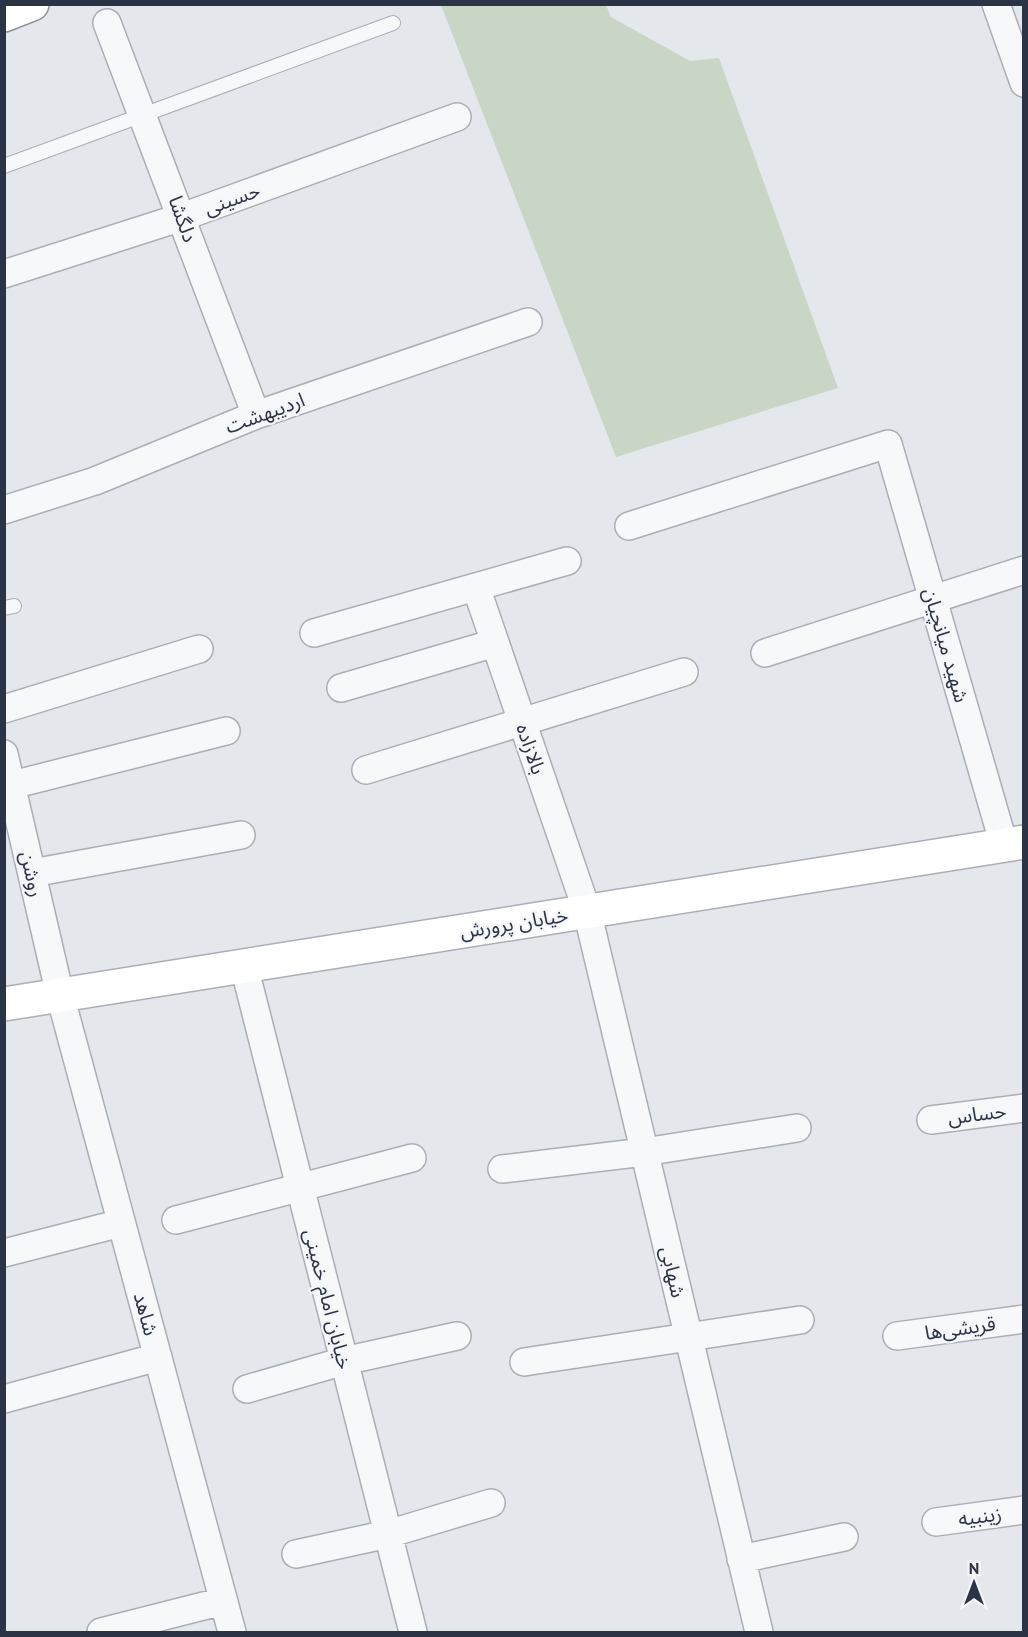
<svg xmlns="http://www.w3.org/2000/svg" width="1028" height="1637" viewBox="0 0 1028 1637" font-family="'PT Sans','Noto Sans Arabic',sans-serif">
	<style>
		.green { fill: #c9d6c5 }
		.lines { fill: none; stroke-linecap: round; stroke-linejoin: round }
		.service-casing { stroke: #a9aeb7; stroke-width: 16 }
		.minor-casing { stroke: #a9aeb7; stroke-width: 30 }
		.secondary-casing { stroke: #a9aeb7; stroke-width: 36 }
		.trunk-casing { stroke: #8b94a3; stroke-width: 36 }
		.service { stroke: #f7f8fa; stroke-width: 14 }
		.minor { stroke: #f7f8fa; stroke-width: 27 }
		.secondary { stroke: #fff; stroke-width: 33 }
		.trunk { stroke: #fff; stroke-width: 33 }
		.labels { text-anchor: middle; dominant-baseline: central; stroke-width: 4.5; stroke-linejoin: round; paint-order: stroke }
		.street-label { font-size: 20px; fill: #2b3445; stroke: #f4f6f9 }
	</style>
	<rect width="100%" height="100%" fill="#e4e7ec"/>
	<path class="green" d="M441,5H606L611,17L690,61L719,58L838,388L616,457Z"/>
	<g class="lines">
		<defs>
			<path id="service" d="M4,166L393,23
				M4,608L14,606"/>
			<path id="minor" d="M996,4L1024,83
				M107,23L256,415
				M4,274L182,217L457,117
				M4,510L95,481L256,415L528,322
				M629,526L888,444L1004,845
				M476,587L587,911L759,1632
				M314,633L567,561
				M765,653L1024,570
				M341,688L495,643
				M4,709L199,649
				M4,754L60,995L232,1632
				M366,770L684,672
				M12,785L226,731
				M32,873L241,835
				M244,966L413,1632
				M931,1120L1024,1108
				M502,1169L644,1152L797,1128
				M176,1220L412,1158
				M4,1253L121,1223
				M897,1336L1024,1319
				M524,1362L800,1320
				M247,1389L344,1361L457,1336
				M4,1399L158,1357
				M936,1522L1024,1510
				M296,1554L388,1534L491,1503
				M741,1559L844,1537
				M101,1632L223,1601"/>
			<path id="secondary" d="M4,1004L1024,842"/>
			<path id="trunk" d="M4,15L32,4"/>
		</defs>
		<use href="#service" class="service-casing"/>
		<use href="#minor" class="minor-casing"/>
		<use href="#secondary" class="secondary-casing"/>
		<use href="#trunk" class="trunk-casing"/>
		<use href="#service" class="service"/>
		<use href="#minor" class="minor"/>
		<use href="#secondary" class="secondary"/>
		<use href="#trunk" class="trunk"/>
	</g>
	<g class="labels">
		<g class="street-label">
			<text transform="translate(232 199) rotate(-20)">حسینی</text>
			<text transform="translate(183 219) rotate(70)">دلگشا</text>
			<text transform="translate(265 413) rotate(-20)">اردیبهشت</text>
			<text transform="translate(946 645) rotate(74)">شهید میانچیان</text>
			<text transform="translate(531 749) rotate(71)">بالازاده</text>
			<text transform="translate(32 874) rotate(77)">روشن</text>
			<text transform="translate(514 923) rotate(-9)">خیابان پرورش</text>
			<text transform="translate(977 1114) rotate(-7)">حساس</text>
			<text transform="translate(673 1272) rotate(77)">شهابی</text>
			<text transform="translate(328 1299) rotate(76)">خیابان امام خمینی</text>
			<text transform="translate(146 1314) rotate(75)">شاهد</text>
			<text transform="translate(960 1328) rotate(-8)">قریشی‌ها</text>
			<text transform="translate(980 1516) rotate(-8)">زینبیه</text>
		</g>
	</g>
	<rect width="1028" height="1637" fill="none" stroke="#2b3445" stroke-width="12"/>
	<g transform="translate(974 1583)" stroke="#f4f6f9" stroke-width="4.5" paint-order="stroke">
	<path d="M0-4.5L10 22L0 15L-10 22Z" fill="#2b3445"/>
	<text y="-9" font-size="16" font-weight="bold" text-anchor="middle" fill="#2b3445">N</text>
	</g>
</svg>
